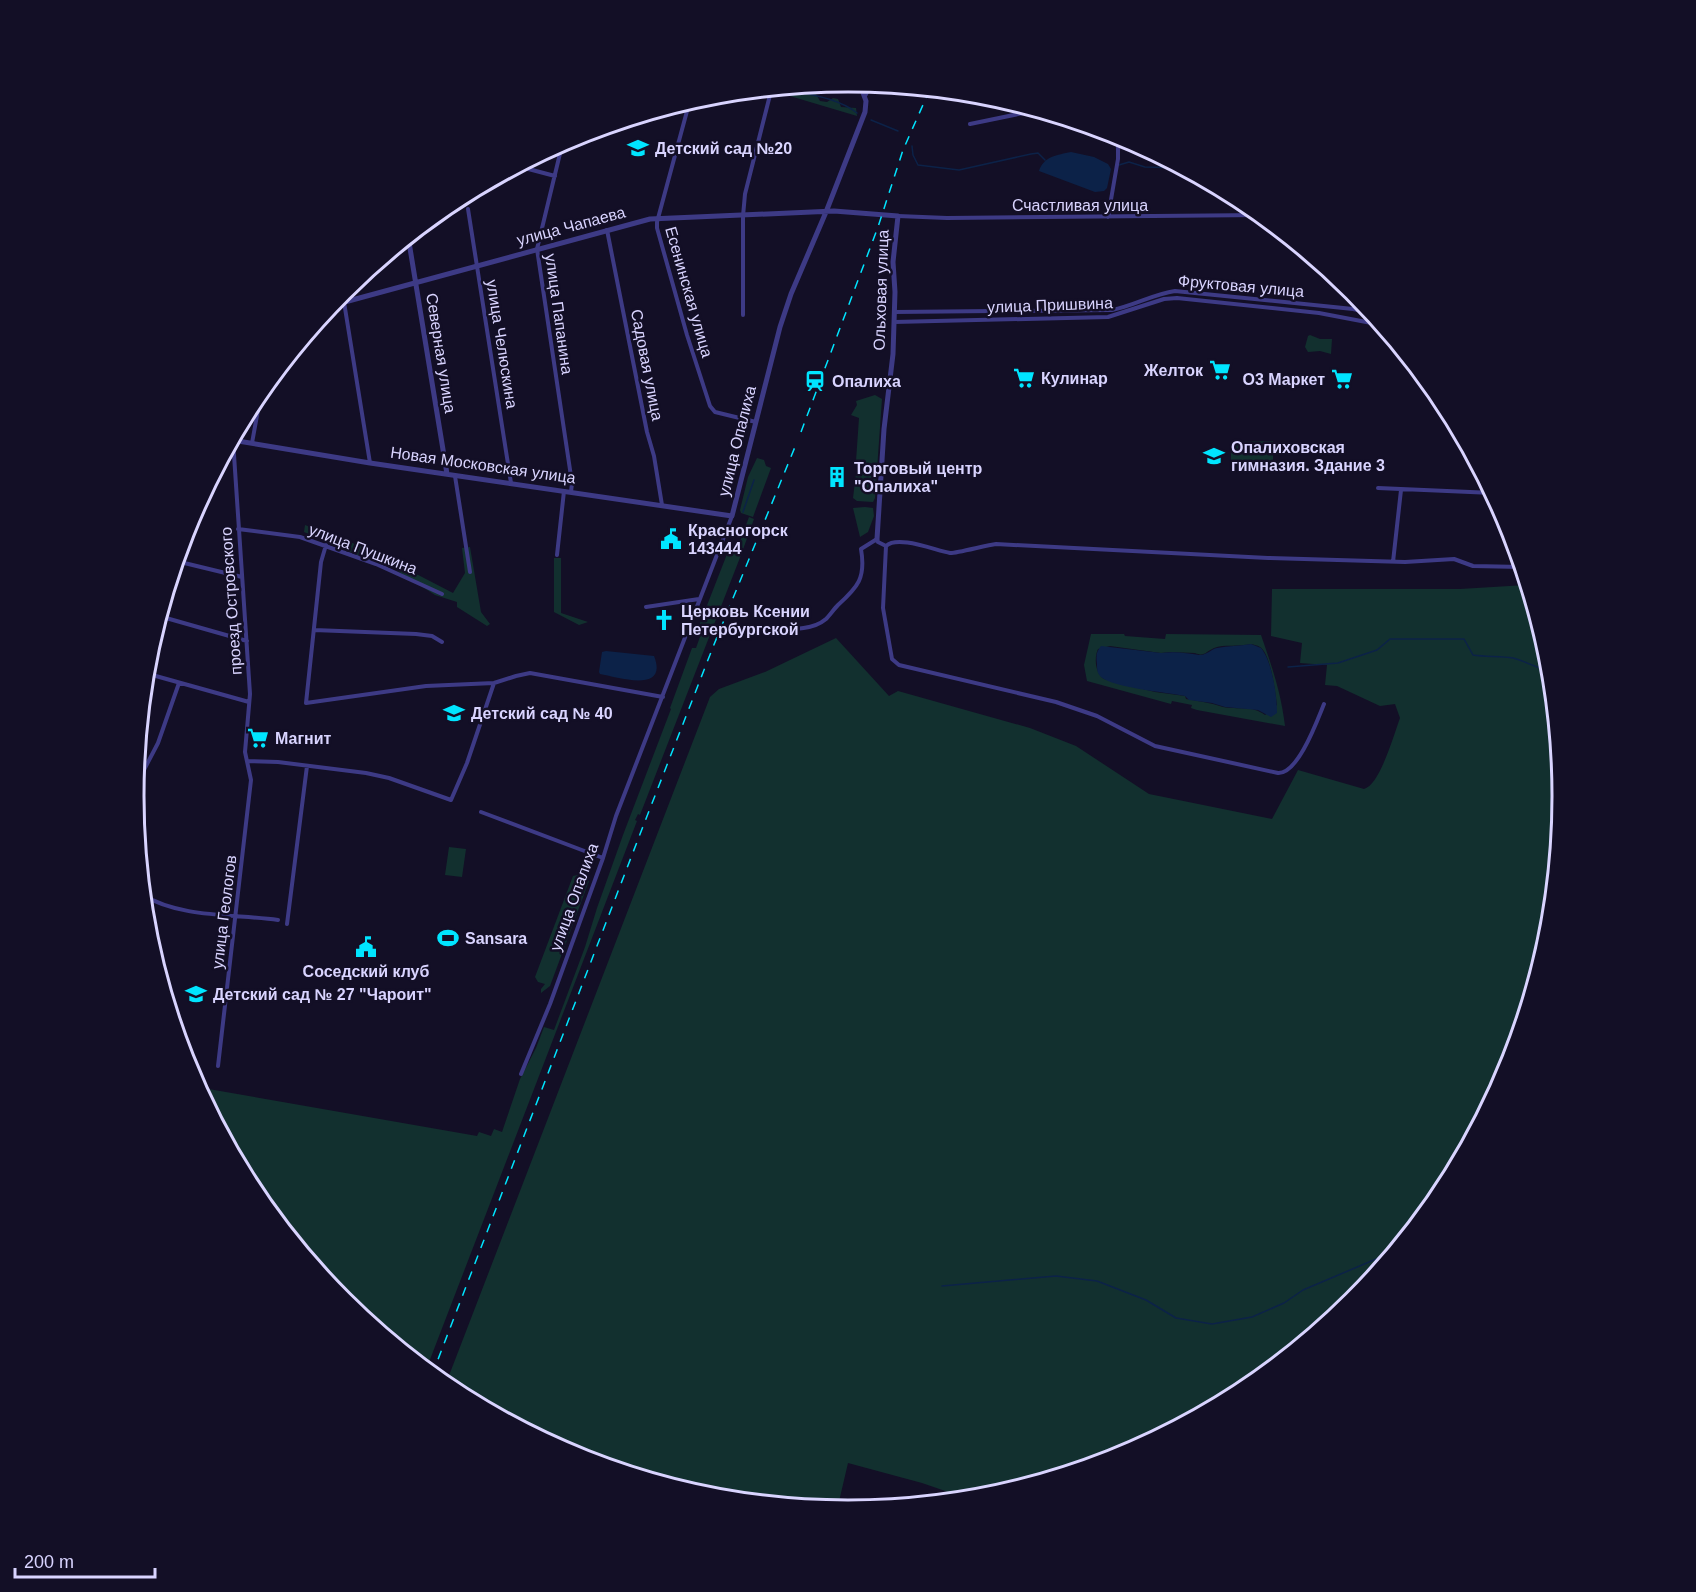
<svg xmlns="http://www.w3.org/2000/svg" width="1696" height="1592" viewBox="0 0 1696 1592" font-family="Arial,sans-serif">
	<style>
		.green { fill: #12302f; fill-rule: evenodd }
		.water { fill: #0c2248 }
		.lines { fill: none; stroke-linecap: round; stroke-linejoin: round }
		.stream { stroke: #0c2248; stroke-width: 1.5 }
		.minor { stroke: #3d3a85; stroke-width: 4 }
		.tertiary { stroke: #3d3a85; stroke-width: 5 }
		.rail { stroke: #00e5ff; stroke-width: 1.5; stroke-dasharray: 9 8; stroke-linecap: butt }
		.labels { text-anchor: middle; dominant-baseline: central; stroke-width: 5; stroke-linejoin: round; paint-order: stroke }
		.poi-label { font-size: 16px; font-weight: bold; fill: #d9d4ff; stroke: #130f26; text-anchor: start }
		.street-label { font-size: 16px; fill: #d9d4ff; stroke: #130f26 }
		.rim { fill: none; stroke: #d9d4ff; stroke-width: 3 }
	</style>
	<rect width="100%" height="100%" fill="#130f26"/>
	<path class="green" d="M793,86L796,89L816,94L820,101L827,102L833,98L838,99L841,107L856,108L857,116L773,91L760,90Z
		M1310,335L1320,339H1332L1331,354L1320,351L1308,352L1305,347L1308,336Z
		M875,395L882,399L875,498L873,502L857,501L853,498L857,466L856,461L859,418L851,415L857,405L856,401Z
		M1273,441V470H1231V442Z
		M757,458L764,460L766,466L771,468L753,517L741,513L740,510L748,477Z
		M865,507L873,508L874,516L868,532L860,537L853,508Z
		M749,517L754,519L741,555L640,815L638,814L635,820L637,821L426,1370L342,1301L253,1193L197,1087L477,1136L479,1132L491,1136L494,1129L502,1132L520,1079L536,1048L544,1027L554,1030L585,947L597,908L623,835L671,709L670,708L692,648H696L701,634L697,631L729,549L736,552Z
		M305,525L368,549L453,593L465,573L462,548L470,547L481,612L490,624L487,626L457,607V602L435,595L390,566L369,560L304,532Z
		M554,558H561V613L588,622L579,625L554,612Z
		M1527,585L1549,657L1563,796L1549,936L1508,1070L1442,1194L1353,1302L1245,1391L1121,1457L987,1497L950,1501L954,1494L922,1483L848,1463L837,1510L708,1497L574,1456L445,1386L710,697L719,689L765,672L836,638L889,696L898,691L1030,728L1076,746L1149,794L1272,819L1298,770L1364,789C1380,785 1394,734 1400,718L1395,704L1380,706L1337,686L1325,685L1327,665L1300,663L1302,643L1271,636L1272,589H1460Z
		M1091,634H1124L1125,636L1165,639L1166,634L1261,635C1272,667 1281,692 1285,726L1197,710L1191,708L1192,705L1172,701L1171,704L1087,681L1084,665ZM1251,644C1254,645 1257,645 1260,647C1271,654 1275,692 1277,705L1265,715C1252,705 1238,710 1223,707C1211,703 1198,701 1186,699L1185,696L1155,692L1104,679C1095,673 1094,658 1098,649L1110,646L1161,653L1170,652L1195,653C1205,657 1205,652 1214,648C1224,644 1239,647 1251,644Z
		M449,847L466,849L462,877L445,875Z
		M582,874L589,881L550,986L541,993V989L545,984L538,982L535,977L573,876Z"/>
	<path class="water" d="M1071,152L1094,157L1108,164L1111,169L1107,188L1104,191L1095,192L1039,171C1044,156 1057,155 1071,152Z
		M1251,644L1261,648C1272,661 1277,695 1277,713L1271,717L1258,710L1225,707L1212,703L1189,700L1185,696C1166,692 1114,688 1101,677C1097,673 1097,669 1097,664C1096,656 1096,652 1101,646L1161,653C1174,651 1188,653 1199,655C1206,656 1211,649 1217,648C1228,646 1239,646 1251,644Z
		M606,651L654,656C669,694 617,677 600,674L599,672L602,652Z"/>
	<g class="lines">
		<path class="stream" d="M780,88C805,94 837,97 857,113
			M871,120L898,131
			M912,146L913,155L918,165L959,170L1031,154L1038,153L1045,160
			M1119,165L1129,162L1145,167L1182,168
			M743,512L754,480
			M1288,667L1338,663L1377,650L1390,639H1464L1473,655C1486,657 1501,656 1513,658C1526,661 1536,669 1551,670
			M942,1286L1056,1276L1097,1281L1146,1300L1176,1318L1212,1324L1252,1317L1284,1303L1303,1290L1395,1251"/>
		<path class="minor" d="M865,96L872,83
			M690,100L657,222V228L687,335L710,406L715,412L756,422
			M1058,116C1074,129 1101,137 1122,136
			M970,124L1038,110
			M563,141L537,249L572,483L571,492
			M517,166L555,176
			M468,209L511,483
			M898,216L947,218L1262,215
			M1108,217L1118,159V136
			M607,230L647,432L654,456L662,505
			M344,302L370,463
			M894,312L1112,310C1134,306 1153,294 1175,291L1353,309L1372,313
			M743,315V216L745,194L771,91
			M894,322L1108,317L1164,299L1177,298L1319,313L1382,325
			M252,443L262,388
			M455,476L470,572
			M1378,488L1493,493
			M238,529L300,537L376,564L442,594
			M326,545L321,562L306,703L426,686L494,683L516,676L530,673L663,697
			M886,546C898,535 934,550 950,553C954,554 987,545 996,544L1268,558L1405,562L1454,559L1473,566L1522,567
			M886,546L883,608L892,659L899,665L1056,702L1097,716L1155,746L1278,773C1298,774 1317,721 1324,704
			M557,555L564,491
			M176,561L242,577
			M1393,562L1401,490
			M646,607L699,599
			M159,616L247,641
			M772,629C789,629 812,631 826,619C830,615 834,609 838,605C858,587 866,578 861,549L877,539L878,542L886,546
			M314,630L416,634L432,636L442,642
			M145,673L249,702
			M248,761L278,762L366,773L389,778L451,800L467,763L494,683
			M133,791L158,743L179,683
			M481,812L603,858
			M143,895C180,918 235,914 278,920
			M287,924L307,766
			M218,1066L251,780L245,752L250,694L233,440
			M521,1074L550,1004L603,858L616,816L732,516"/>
		<path class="tertiary" d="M408,236L447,474
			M330,306L650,219L834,211L898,216L893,262L895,292L893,354L884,429L877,539
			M232,440L370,463L732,516L780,327L791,294L826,212L865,112L866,101L859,82"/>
		<path class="rail" d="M801,432L878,227L903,150L930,89
			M432,1375L642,829L713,647L797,442"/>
	</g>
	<defs>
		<symbol id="school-bare" viewBox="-9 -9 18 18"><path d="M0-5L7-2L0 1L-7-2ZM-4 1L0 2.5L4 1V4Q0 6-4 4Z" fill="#00e5ff" stroke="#130f26" stroke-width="2.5" paint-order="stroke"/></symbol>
		<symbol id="supermarket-bare" viewBox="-9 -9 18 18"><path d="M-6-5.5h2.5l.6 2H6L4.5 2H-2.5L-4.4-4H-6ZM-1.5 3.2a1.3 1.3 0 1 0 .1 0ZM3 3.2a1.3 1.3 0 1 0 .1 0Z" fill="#00e5ff" stroke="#130f26" stroke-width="2.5" paint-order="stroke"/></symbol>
		<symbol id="station-bare" viewBox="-9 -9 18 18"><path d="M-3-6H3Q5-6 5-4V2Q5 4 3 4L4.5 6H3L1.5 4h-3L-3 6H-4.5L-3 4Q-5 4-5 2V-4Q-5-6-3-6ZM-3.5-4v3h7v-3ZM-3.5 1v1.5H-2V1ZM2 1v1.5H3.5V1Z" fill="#00e5ff" stroke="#130f26" stroke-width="2.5" paint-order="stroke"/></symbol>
		<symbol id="building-bare" viewBox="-9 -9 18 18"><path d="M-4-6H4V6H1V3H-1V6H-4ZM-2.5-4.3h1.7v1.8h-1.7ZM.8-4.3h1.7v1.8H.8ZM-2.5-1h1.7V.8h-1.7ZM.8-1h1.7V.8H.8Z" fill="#00e5ff" stroke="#130f26" stroke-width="2.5" paint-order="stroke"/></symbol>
		<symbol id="civic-bare" viewBox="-9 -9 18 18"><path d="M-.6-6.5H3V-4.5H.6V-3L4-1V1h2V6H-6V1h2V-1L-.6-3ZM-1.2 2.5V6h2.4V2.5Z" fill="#00e5ff" stroke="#130f26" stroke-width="2.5" paint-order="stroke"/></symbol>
		<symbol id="church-bare" viewBox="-9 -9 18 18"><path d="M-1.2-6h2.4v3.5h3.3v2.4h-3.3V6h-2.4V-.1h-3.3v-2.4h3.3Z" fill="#00e5ff" stroke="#130f26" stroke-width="2.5" paint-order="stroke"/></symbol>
		<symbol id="stadium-bare" viewBox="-9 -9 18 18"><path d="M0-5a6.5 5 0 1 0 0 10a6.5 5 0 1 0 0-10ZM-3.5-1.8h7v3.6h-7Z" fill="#00e5ff" stroke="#130f26" stroke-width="2.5" paint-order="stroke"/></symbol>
	</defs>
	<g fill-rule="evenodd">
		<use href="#school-bare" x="623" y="133" width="30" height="30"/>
		<use href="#supermarket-bare" x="1205" y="355" width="30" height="30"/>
		<use href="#supermarket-bare" x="1009" y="363" width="30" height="30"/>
		<use href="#supermarket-bare" x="1327" y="364" width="30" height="30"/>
		<use href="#station-bare" x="800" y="366" width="30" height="30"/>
		<use href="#school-bare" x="1199" y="441" width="30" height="30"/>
		<use href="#building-bare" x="822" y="462" width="30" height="30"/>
		<use href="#civic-bare" x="656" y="524" width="30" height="30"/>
		<use href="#church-bare" x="649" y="605" width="30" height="30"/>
		<use href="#school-bare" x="439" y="698" width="30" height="30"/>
		<use href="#supermarket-bare" x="243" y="723" width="30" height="30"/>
		<use href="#stadium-bare" x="433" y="923" width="30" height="30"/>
		<use href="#civic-bare" x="351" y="932" width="30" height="30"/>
		<use href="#school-bare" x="181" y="979" width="30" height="30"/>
	</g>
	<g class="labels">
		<g class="poi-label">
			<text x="655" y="148">Детский сад №20</text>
			<text x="1203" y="370" text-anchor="end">Желток</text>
			<text x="1041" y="378">Кулинар</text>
			<text x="1325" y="379" text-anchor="end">О3 Маркет</text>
			<text x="832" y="381">Опалиха</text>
			<text x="1231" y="447">Опалиховская<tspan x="1231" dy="18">гимназия. Здание 3</tspan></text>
			<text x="854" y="468">Торговый центр<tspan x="854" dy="18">"Опалиха"</tspan></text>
			<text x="688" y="530">Красногорск<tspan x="688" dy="18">143444</tspan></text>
			<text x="681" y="611">Церковь Ксении<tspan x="681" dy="18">Петербургской</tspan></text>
			<text x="471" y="713">Детский сад № 40</text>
			<text x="275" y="738">Магнит</text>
			<text x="465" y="938">Sansara</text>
			<text x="366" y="971" text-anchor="middle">Соседский клуб</text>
			<text x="213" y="994">Детский сад № 27 "Чароит"</text>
		</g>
		<g class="street-label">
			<text x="1080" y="205">Счастливая улица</text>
			<text transform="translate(571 226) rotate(-15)">улица Чапаева</text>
			<text transform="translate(1241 286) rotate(5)">Фруктовая улица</text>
			<text transform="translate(881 290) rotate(-88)">Ольховая улица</text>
			<text transform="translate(689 292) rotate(74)">Есенинская улица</text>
			<text transform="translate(1050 305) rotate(-2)">улица Пришвина</text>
			<text transform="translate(559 314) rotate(82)">улица Папанина</text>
			<text transform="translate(502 344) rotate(81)">улица Челюскина</text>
			<text transform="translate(441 353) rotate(81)">Северная улица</text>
			<text transform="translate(647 365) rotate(79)">Садовая улица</text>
			<text transform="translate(737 441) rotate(-76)">улица Опалиха</text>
			<text transform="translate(483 465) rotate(8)">Новая Московская улица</text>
			<text transform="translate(363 549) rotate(21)">улица Пушкина</text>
			<text transform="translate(231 601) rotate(-94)">проезд Островского</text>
			<text transform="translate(574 897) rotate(-70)">улица Опалиха</text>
			<text transform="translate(224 912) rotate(-83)">улица Геологов</text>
		</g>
	</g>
	<path d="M0 0H1696V1592H0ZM144 796a704 704 0 1 1 1408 0a704 704 0 1 1-1408 0Z" fill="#130f26" fill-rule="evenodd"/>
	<path class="rim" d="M144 796a704 704 0 1 1 1408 0a704 704 0 1 1-1408 0Z"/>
	<path d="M15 1568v9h140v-9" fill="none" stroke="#d9d4ff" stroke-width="3"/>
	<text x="24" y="1568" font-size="18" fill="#d9d4ff" stroke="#130f26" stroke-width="4.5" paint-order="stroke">200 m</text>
</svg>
